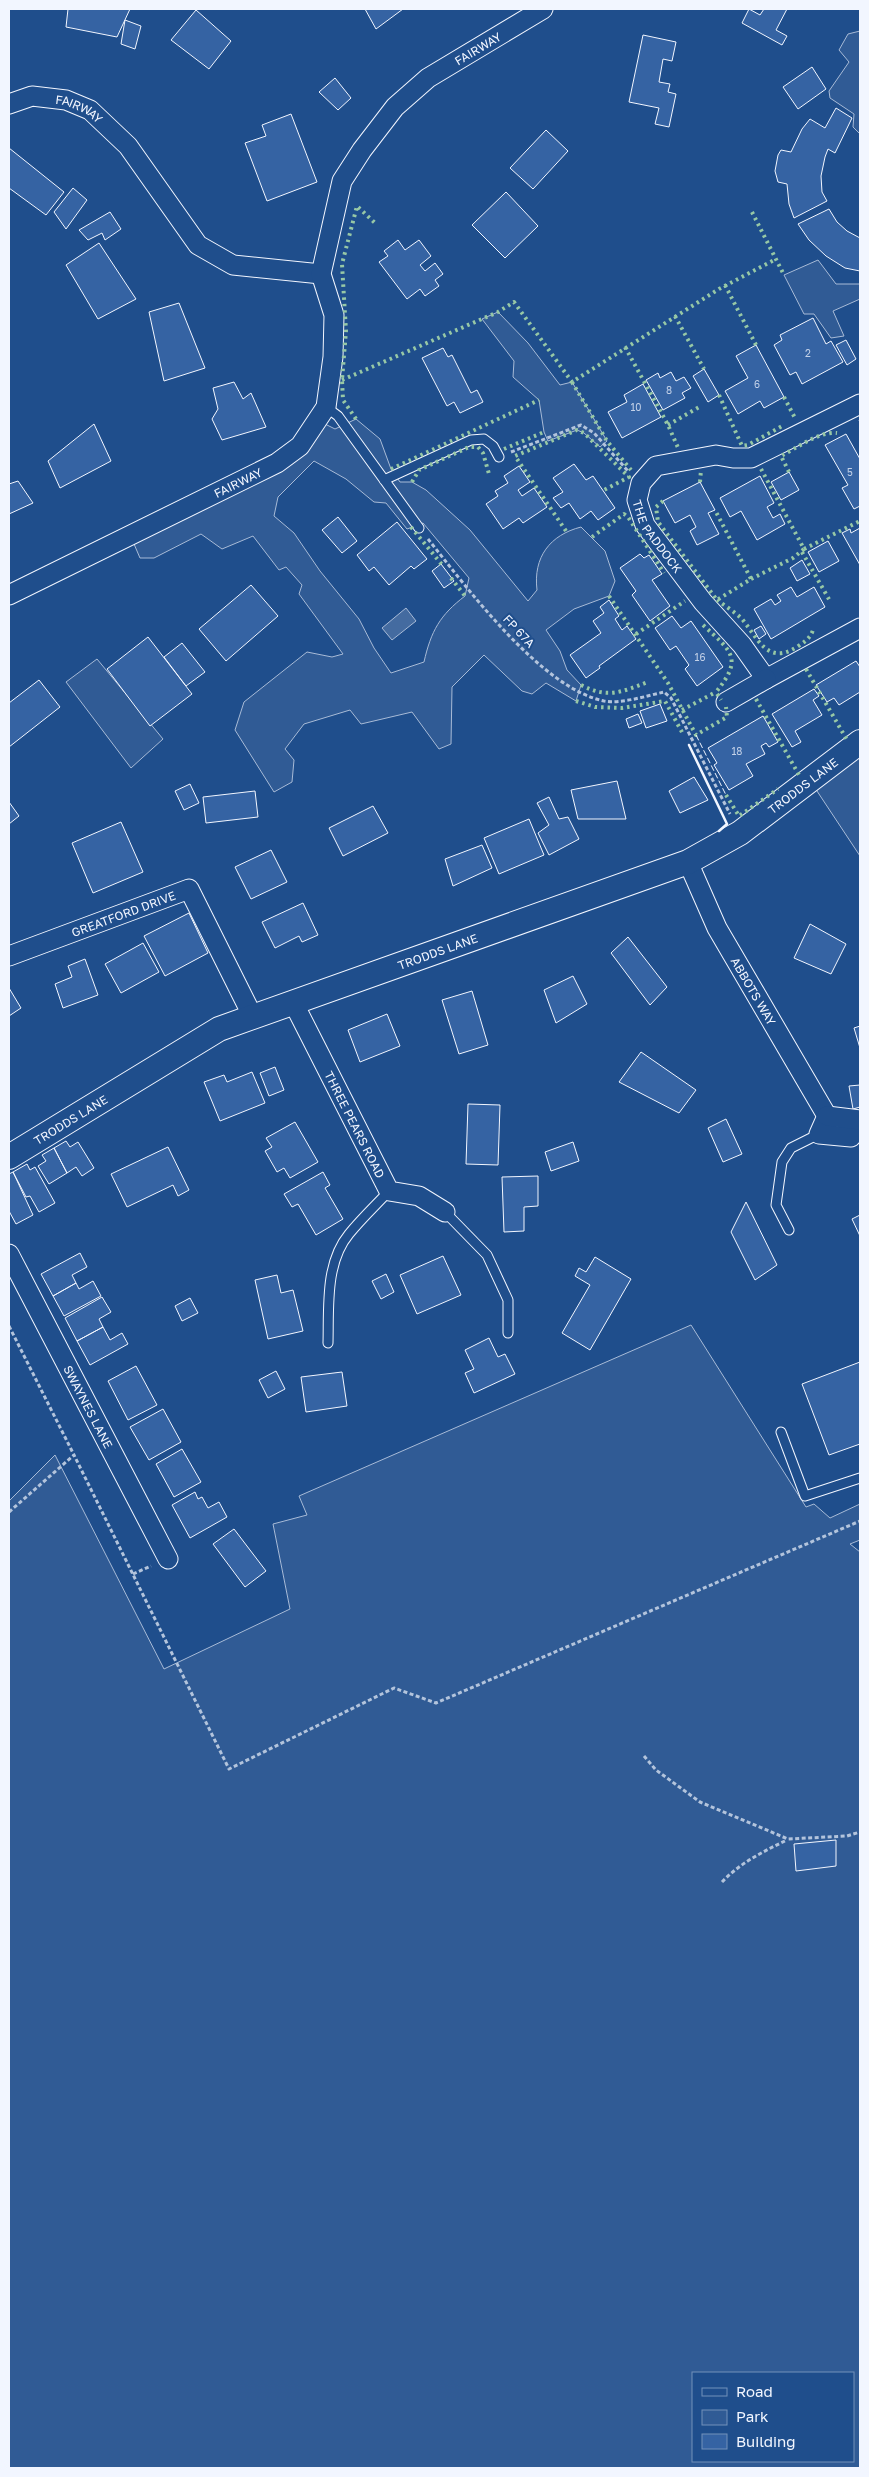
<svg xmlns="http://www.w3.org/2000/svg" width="869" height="2477" viewBox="0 0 869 2477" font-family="'Golos Text',sans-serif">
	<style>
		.green { fill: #305b95; stroke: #a8bbd7; fill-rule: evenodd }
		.water { fill: #446ba0; stroke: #a8bbd7 }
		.building { fill: #3563a3; stroke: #f2f6ff }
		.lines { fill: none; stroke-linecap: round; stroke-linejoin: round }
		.service-casing { stroke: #f2f6ff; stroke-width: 11 }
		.minor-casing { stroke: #f2f6ff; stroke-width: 21 }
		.tertiary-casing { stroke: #f2f6ff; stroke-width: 26 }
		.path { stroke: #b3c4dc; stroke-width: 3; stroke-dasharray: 4 2.5; stroke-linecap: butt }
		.service { stroke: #1f4e8c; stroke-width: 9 }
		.minor { stroke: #1f4e8c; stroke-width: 19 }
		.tertiary { stroke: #1f4e8c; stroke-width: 24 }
		.hedge { stroke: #97c8a6; stroke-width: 4; stroke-dasharray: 2.5 4; stroke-linecap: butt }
		.fence { stroke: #f2f6ff; stroke-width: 1; stroke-dasharray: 6 2.5; stroke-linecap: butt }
		.wall { stroke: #f2f6ff; stroke-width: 2.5 }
		.labels { text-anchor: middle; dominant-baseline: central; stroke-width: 4; stroke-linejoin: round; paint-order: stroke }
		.number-label { font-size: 10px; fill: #c3d1e8 }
		.street-label { font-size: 12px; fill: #f2f6ff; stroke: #1f4e8c }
	</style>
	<rect width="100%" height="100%" fill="#1f4e8c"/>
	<path class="green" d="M860,31V134L853,127L854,114L830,98L829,91L849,62L839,50L848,34Z
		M818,260L836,284H860V299L833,311L844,336L831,338L814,314H804L784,275Z
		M498,312L528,343L560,385L572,382L607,441L600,447L584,433L577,430L548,441L544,432L539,400L513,377L514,361L482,319Z
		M356,419L380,439L391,469L400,482H412L426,490L470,530L528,601L537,590C533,557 550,535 581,527L605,551L615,581L609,596L574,609L546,630L560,651L567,670L581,685L576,701L546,683L532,694L522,691L484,655L452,687L451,744L439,749L412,712L361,724L350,710L304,724L285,749L294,760L292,782L274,792L235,730L244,702L307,652L332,657L343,654L299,594L302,585L286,567L279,570L253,536L222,549L201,534L154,558H140L134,544L179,521L325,424L335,429ZM314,461L346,479L374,502L386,503L407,529L423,523L469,578L465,596C440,615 431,631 424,662L391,673L374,648L359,619L320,571L294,533L274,516L278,497Z
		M97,659L163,739L131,768L66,682Z
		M860,753V856L815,788Z
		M691,1325L806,1507L814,1504L830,1518L860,1504V1540L850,1544L860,1552V2468H9V1501L55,1455L164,1669L290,1609L273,1524L307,1515L299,1496ZM693,2373H853V2461H693Z"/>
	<path class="water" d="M406,608L416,621L392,640L382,628Z"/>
	<path class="building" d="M68,9H130L117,37L66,27Z
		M365,9H403L376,29Z
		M749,9L760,15L764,9H787L776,30L787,36L782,45L742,23Z
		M196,10L231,41L209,69L171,40Z
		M125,20L141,26L135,49L121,44Z
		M643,35L676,42L672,61L663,59L659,82L670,84L668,92L676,94L669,127L655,124L659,108L629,102Z
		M812,67L826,89L798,109L783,87Z
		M335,78L351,98L338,110L319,92Z
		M836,108L852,118L835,153L828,149L825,157L821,176L822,192L827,201L794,218L789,204L787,184L778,182L775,171L778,155L781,150L791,152L802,129L810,119L825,128Z
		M291,114L317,182L267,201L245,143L266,136L262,125Z
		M546,130L568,151L533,189L510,168Z
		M9,148L64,192L46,215L9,188Z
		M73,188L87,200L66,229L54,212Z
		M506,192L538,226L505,258L472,225Z
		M829,209L837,222L847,231L860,238V271L845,268L826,256L809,240L798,224Z
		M110,212L121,229L105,240L102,233L88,240L79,230Z
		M398,240L405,250L419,240L431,256L420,265L425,271L435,263L443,274L435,280L439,286L425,296L420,289L407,299L379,262L388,256L384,251Z
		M99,243L136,299L98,319L66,265Z
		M179,303L205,368L164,381L149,312Z
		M813,318L826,344L831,341L843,362L802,384L796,372L790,375L774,345L782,340L780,335Z
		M846,340L856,359L847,365L836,345Z
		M756,345L784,397L764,408L760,401L738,414L725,391L748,378L736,356Z
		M443,348L448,357L452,355L471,393L477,390L483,402L460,413L454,402L447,406L422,358Z
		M704,369L719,395L708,402L693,376Z
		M671,372L676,381L684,377L691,388L682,393L685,398L663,410L646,380L658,373L660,378Z
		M234,382L243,399L251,393L266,427L222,440L212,419L218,409L213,388Z
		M643,384L661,417L622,438L608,412L627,402L624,395Z
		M94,424L111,461L60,488L48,461Z
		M846,434L860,459V506L854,509L842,488L848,485L825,445Z
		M574,464L586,480L593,476L615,508L598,520L591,511L580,519L569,503L561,508L553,498L563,492L553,478Z
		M519,466L530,482L518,490L522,496L534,488L547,507L523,523L519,518L503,529L486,504L498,496L495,491L508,483L504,476Z
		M789,472L799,490L781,500L771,482Z
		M760,476L774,503L767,507L773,518L780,514L785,524L757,540L741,511L730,517L720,498Z
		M18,481L33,503L9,514V484Z
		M700,482L715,510L708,513L719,534L697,545L690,531L696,527L690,515L675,523L663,501Z
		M338,517L357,541L342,553L322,530Z
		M397,522L427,559L414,569L411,566L389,585L374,567L369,571L357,555Z
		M860,528V565L842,533L850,529L851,533Z
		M828,541L839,561L819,572L808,552Z
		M640,554L644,558L649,555L662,574L652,580L670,606L650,621L632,595L636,591L620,568Z
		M802,560L810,574L797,581L790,568Z
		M441,564L454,581L444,588L432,571Z
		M251,585L278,616L226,661L199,629Z
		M791,587L797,597L814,587L825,607L771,639L754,609L771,599L775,605L781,601L777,595Z
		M609,600L619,616L615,619L622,630L627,626L636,639L599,666L600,668L586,678L570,655L601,633L593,621L604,613L600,607Z
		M672,616L681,628L691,621L723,667L697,686L685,669L689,665L676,646L670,650L655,628Z
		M761,626L766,634L759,639L754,630Z
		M148,637L192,694L150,726L107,669Z
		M182,643L205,672L186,686L164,657Z
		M856,661L860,667V692L839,705L834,698L827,702L816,685Z
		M39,680L60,707L9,747V703Z
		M814,689L819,696L813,700L822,715L795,731L801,742L792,747L772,714Z
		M660,704L667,721L646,728L640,711Z
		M638,714L642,723L629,728L626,719Z
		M763,716L778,742L769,747L766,743L761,746L765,754L746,764L753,776L729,790L714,765L717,763L708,748Z
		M694,777L708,800L680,813L669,791Z
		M617,781L626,819H578L571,790Z
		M190,784L199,803L184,810L175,791Z
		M255,791L258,817L206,823L203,797Z
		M549,797L559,819L568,817L579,839L549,855L538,833L549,825L537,803Z
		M9,802L19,816L9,824Z
		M373,806L388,833L343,856L329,828Z
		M529,819L544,855L499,874L484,838Z
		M121,822L143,872L93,893L72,843Z
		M482,845L492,868L453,886L445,859Z
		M271,850L287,882L251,899L235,867Z
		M303,903L318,935L302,942L299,936L275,948L262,922Z
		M189,913L208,953L165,976L144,936Z
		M810,924L846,944L831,974L794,958Z
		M628,937L667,987L650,1005L611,953Z
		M143,943L159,972L121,993L105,964Z
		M85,959L98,995L63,1008L55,984L72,977L68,966Z
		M573,976L587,1004L556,1023L544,990Z
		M9,988L21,1008L9,1016Z
		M472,991L488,1045L459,1054L442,1000Z
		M387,1014L400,1046L360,1062L348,1030Z
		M860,1026V1048L854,1028Z
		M641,1052L696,1090L679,1113L619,1082Z
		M275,1067L284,1090L269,1096L260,1073Z
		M252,1072L265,1103L220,1121L204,1082L224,1075L227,1082Z
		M860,1085V1107L853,1109L849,1086Z
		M468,1104L500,1105L498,1165L466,1164Z
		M726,1119L742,1154L723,1162L708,1128Z
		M295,1122L318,1162L290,1178L284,1168L277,1172L265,1151L272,1147L266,1138Z
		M66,1141L70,1147L78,1142L94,1168L82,1176L76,1167L67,1173L54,1148Z
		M573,1142L579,1161L551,1171L545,1152Z
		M168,1147L189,1190L178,1196L173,1185L127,1207L111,1174Z
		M54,1148L67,1173L49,1184L38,1166L46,1161L42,1155Z
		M27,1164L30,1170L35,1167L55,1203L39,1212L30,1196L26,1197L13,1172Z
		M13,1172L33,1215L16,1224L9,1211V1174Z
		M323,1172L330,1185L325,1188L343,1219L316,1235L298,1204L292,1207L284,1194Z
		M538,1176V1206L524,1207V1231L504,1232L502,1177Z
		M746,1202L777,1265L755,1280L731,1232Z
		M860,1215V1236L852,1219Z
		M80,1253L87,1267L72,1275L76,1283L53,1296L41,1274Z
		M443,1256L461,1295L417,1314L400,1275Z
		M595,1257L631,1279L590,1350L562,1333L590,1285L575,1276L579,1268L586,1272Z
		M386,1274L394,1292L381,1299L372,1281Z
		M277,1275L281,1293L293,1290L303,1331L268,1339L255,1280Z
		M93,1281L101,1296L64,1316L53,1296L76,1283L79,1289Z
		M102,1297L111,1312L99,1319L103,1327L77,1341L65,1318Z
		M190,1298L198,1313L182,1321L175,1306Z
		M103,1327L110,1340L122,1333L128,1344L90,1365L77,1341Z
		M489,1338L498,1357L505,1354L515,1374L474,1393L465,1373L474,1369L465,1350Z
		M860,1362V1444L829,1455L802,1384Z
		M136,1366L157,1405L128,1420L108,1381Z
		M276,1371L285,1389L268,1398L259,1380Z
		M342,1372L347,1406L306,1412L301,1377Z
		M163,1409L181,1442L149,1460L130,1427Z
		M182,1449L201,1482L174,1497L156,1464Z
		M195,1492L198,1499L202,1497L208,1508L219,1502L227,1517L190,1538L172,1505Z
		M234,1529L266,1571L245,1587L213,1544Z
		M836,1840V1866L796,1871L794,1844Z"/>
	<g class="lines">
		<defs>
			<path id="service" d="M326,407L338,416L419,528
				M384,480L471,440L484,439L493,446L499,457
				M445,1212L487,1255L508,1300V1333
				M789,1230L776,1205L782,1162L791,1148L819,1134
				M328,1343C329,1307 325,1263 349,1234C361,1219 376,1205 389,1191
				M781,1432L805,1496L860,1478"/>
			<g id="minor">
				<path id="s1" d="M9,104L32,96L66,100L90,110L128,146L198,245L233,265L321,274"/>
				<path id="s2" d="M860,404L751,458H733L716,455L656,466L641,483L637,500L645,525L703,602L742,645L766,679L860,628"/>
				<path id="s3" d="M9,595L277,463L300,446L326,407L333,357L334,315L321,274L342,181L362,150L395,107L428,78L543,9"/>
				<path d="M726,702L766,679"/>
				<path id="s4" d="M688,862L717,928L827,1116"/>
				<path id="s5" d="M9,956L189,889L253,1017"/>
				<path id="s6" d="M294,1004L389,1191L419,1196L445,1212"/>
				<path d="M827,1116L819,1134L851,1137L860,1127"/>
				<path d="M827,1116L860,1120"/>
				<path id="s7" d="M9,1254L168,1559"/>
			</g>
			<g id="tertiary">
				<path id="s8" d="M9,1157L219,1029L688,862L740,833L860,742"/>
			</g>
		</defs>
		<use href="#service" class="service-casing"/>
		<use href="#minor" class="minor-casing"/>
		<use href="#tertiary" class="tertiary-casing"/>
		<path class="path" d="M511,452L581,425L594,433L628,471
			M428,539C468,589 541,688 604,701C622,704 646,696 664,692L671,698L730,814
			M9,1326L74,1455
			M9,1512L74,1455L229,1769L394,1688L436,1703L860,1521
			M133,1574L151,1566
			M644,1756L656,1770L700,1802L788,1839L847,1836L860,1832
			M722,1882C740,1863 764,1851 787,1840"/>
		<use href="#service" class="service"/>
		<use href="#minor" class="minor"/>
		<use href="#tertiary" class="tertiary"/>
		<path class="hedge" d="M752,212L784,275
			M725,285L756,345
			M675,316L704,369
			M625,347L668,425L679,450
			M342,380L498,312L514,302L572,382L719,289L776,259
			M572,382L607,441L631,470
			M719,395L742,446L748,445L784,425
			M784,397L796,420
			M356,419L343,400L342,380L346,331L342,264L357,206L375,223
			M668,425L701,406
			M504,449L544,432
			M391,469L539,400
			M789,472L781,456C797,448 819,431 837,433
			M412,482L419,470L469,447H478L483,453L489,474
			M700,482L701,470
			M663,501L656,507L658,522L717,600L751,579L715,510
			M411,527L443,566
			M566,531L515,456L577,430L584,433L629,477L604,490
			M592,537L624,514L628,517L664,573
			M804,549L860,521
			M802,552L830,601
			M451,578L465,596
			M751,579L793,558L804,549L760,467
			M609,596L668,683L696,735L727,717L726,707
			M717,600C725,606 735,612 742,619C758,638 767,666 797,647C804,642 810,639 813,630
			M703,625C731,651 744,658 716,692L721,700
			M636,634L685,601
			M806,669L847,740
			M581,685C608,699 621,692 648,682
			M756,699L799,775
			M576,701L595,707L622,708L665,701L683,734
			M682,710L716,692
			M726,795L739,816L778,789"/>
		<path class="fence" d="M859,420L860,422
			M696,735L726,795"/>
		<path class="wall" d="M689,745L727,824L719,831"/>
	</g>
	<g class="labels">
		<g class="number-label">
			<text x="808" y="353">2</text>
			<text x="757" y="384">6</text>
			<text x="669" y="390">8</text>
			<text x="636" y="407">10</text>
			<text x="850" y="472">5</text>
			<text x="700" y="657">16</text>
			<text x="737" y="751">18</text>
		</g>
		<g class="street-label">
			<text stroke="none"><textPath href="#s3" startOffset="798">FAIRWAY</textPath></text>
			<text stroke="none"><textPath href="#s1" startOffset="74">FAIRWAY</textPath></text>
			<text stroke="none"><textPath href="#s3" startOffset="255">FAIRWAY</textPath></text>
			<text stroke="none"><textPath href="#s2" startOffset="300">THE PADDOCK</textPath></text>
			<text transform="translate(519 631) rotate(47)">FP 67A</text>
			<text stroke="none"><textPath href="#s8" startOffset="882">TRODDS LANE</textPath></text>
			<text stroke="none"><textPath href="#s5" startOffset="122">GREATFORD DRIVE</textPath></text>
			<text stroke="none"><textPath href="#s8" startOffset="478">TRODDS LANE</textPath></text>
			<text stroke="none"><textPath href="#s4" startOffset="145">ABBOTS WAY</textPath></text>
			<text stroke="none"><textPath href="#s8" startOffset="72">TRODDS LANE</textPath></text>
			<text stroke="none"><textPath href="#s6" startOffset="135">THREE PEARS ROAD</textPath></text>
			<text stroke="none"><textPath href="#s7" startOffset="172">SWAYNES LANE</textPath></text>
		</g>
	</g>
	<rect width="869" height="2477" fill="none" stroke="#f2f6ff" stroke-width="20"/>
	<rect x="692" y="2372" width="162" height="90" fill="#1f4e8c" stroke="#7391ba"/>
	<rect x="702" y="2388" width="25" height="8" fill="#1f4e8c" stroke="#7391ba"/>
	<text x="736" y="2397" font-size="15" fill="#f2f6ff">Road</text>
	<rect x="702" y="2410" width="25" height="15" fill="#305b95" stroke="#7391ba"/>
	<text x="736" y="2422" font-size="15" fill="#f2f6ff">Park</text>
	<rect x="702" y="2434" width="25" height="15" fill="#3563a3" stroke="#7391ba"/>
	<text x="736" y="2447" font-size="15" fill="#f2f6ff">Building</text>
</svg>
